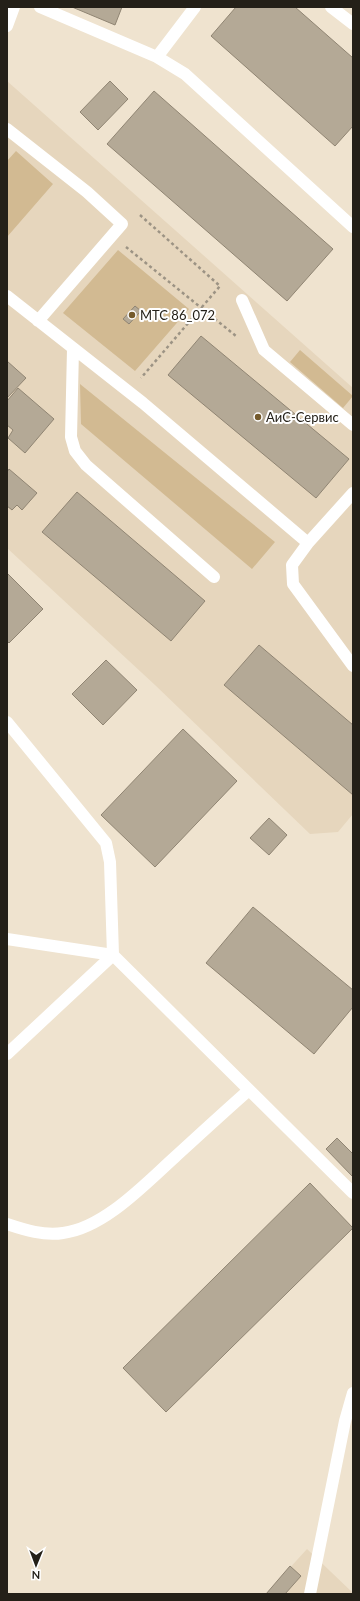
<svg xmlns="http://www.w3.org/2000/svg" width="360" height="1601" viewBox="0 0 360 1601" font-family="Lato,sans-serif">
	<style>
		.built { fill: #e6d6bd }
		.green { fill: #d2ba92 }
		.building { fill: #b4a996; stroke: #908573 }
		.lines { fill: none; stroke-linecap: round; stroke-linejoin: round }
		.path { stroke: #9c9384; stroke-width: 2.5; stroke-dasharray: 3 3; stroke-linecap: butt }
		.lane { stroke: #fff; stroke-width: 12 }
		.poi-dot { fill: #755b2d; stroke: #fff; stroke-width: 1.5 }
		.labels { text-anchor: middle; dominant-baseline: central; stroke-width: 4; stroke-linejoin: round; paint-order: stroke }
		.poi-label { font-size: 13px; fill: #242018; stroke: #fff; text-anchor: start }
	</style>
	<rect width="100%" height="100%" fill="#efe3cf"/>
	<path class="built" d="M7,81L353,388V814L338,832L310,834L155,685L7,548Z
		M307,1549L353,1593V1594H266Z"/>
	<path class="green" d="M16,151L53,184L7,237V161Z
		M118,250L189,309L135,371L63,313Z
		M300,350L353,396L343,408L290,362Z
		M80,384L275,542L252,569L81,424Z"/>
	<path class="building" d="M72,7H122L115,25Z
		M236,7H295L353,58V126L335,146L211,36Z
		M110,81L128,99L98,130L80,112Z
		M154,91L333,249L287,301L107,144Z
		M135,306L141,311L129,324L123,319Z
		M201,336L349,459L316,498L168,375Z
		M7,361L26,378L7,398Z
		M18,388L54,419L25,453L8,438L13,430L7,425V401Z
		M9,469L37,493L22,510L17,505L12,510L7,506V472Z
		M77,492L205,601L171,641L42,532Z
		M7,573L43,609L9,643L7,641Z
		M259,645L353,725V795L224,685Z
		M106,660L137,690L103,725L72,694Z
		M183,729L237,781L155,867L101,815Z
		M269,818L287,835L269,855L250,838Z
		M253,907L353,990V1007L314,1054L206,963Z
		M337,1138L353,1154V1177L326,1149Z
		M310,1183L353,1228L166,1412L123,1368Z
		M290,1566L301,1576L285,1594H266Z"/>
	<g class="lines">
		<path class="path" d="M140,215L220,286L141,378
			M126,247L236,336"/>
		<path class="lane" d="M40,7L157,57L185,74L353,227
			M331,7L353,24
			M7,26L14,7
			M157,57L195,7
			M7,129L87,192L122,224L38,321
			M7,296L143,403L308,543
			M242,300L264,350L353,425
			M73,349L71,437L75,451L86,465L214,577
			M353,493L308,543L292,565L293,584L353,666
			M7,722L106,843L110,862L113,955L7,1054
			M7,939L113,955L353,1193
			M7,1224C25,1230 44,1236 63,1233C104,1228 145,1184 175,1157C199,1135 224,1112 249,1090
			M310,1594L345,1421L353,1393"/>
	</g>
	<g class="poi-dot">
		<circle cx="132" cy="315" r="4"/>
		<circle cx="258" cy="417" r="4"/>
	</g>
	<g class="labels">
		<g class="poi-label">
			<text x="140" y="315">МТС 86_072</text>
			<text x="266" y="417">АиС-Сервис</text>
		</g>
	</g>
	<rect width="360" height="1601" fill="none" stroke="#242018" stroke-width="16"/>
	<g transform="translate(36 1565) rotate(181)" stroke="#ffffff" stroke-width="3" paint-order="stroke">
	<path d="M0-3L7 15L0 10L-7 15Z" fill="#242018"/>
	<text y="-6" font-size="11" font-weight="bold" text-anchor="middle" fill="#242018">N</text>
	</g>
</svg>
